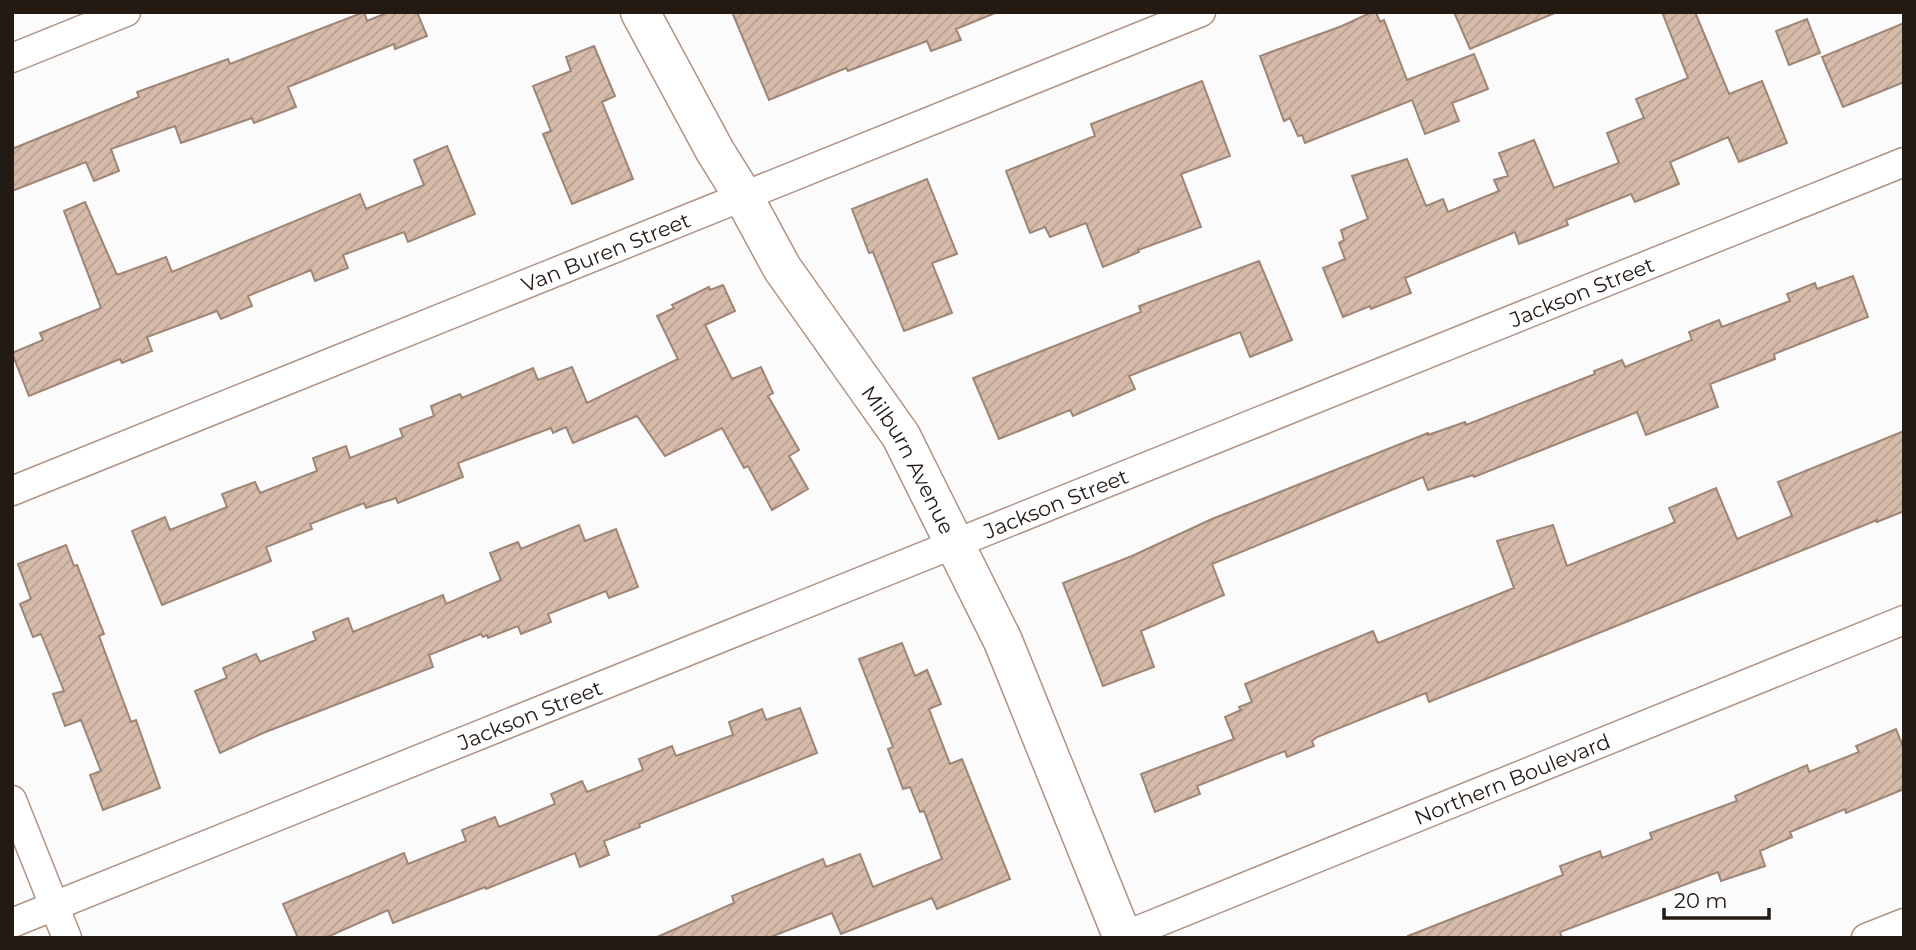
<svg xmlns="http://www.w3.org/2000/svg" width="1916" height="950" viewBox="0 0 1916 950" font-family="Montserrat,sans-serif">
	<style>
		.building { fill: url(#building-hatch); stroke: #9e8575; stroke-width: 2 }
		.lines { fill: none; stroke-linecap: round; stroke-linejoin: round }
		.street-casing { stroke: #ae9484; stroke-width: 31 }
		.secondary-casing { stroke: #ae9484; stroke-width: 41 }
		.street { stroke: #fff; stroke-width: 28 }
		.secondary { stroke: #fff; stroke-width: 38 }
		.labels { text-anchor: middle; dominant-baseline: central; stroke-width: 5; stroke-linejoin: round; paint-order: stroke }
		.street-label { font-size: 21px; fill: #241a14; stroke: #fbfbfb }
	</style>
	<defs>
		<pattern id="building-hatch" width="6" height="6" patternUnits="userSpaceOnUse" patternTransform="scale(1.75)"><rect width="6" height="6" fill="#d6bbaa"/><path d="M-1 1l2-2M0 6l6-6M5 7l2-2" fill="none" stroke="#b8a091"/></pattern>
	</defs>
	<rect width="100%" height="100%" fill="#fbfbfb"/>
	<path class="building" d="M364,12L367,21L389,12H417L427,36L395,49L394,44L288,87L296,107L254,123L252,118L181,143L175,126L111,149L119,171L94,181L86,162L12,191V149L139,97L137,92L228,59L230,64Z
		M732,12H995V13L956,29L961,40L931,51L927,41L848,71L846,68L769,100Z
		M1372,12H1376L1380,22L1384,20L1407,80L1474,54L1488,89L1452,103L1459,121L1425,134L1412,100L1305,143L1302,135L1298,136L1290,118L1284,121L1260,56L1342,26Z
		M1454,12H1557L1470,49Z
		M1662,12H1695L1729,94L1762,81L1787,143L1739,162L1728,137L1670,162L1679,184L1635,202L1631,194L1566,220L1568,225L1519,244L1515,232L1405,278L1411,293L1371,309L1370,306L1343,317L1323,268L1345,259L1339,243L1344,240L1341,230L1368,219L1352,176L1407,159L1426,206L1443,199L1448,212L1499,191L1494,180L1508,176L1499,153L1534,140L1554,188L1619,163L1607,133L1644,118L1636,99L1688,78Z
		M1807,19L1820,53L1789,65L1776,31Z
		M1904,23V82L1843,107L1822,57Z
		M594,46L615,96L602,102L633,179L572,204L543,134L551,131L533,86L571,71L566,57Z
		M1202,81L1230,156L1181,174L1201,227L1138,250L1139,252L1103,267L1086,223L1050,237L1045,227L1030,233L1006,171L1095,136L1091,124Z
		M447,146L475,214L408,242L404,232L343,255L348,268L315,281L311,270L248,296L252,306L221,319L217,311L147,337L152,351L122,363L120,359L29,396L12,353L43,340L40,333L101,308L64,211L85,202L117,275L166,257L172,272L360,194L366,209L424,185L414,160Z
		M927,179L957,254L932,263L952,313L904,331L873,252L869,253L852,209Z
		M1259,261L1292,340L1250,357L1240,332L1129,376L1135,389L1073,416L1070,410L999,439L973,378L1141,312L1139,306Z
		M1853,276L1868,317L1774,354L1775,359L1710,384L1718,407L1646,435L1637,412L1474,477L1473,475L1428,490L1423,477L1212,564L1224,595L1141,631L1154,667L1103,686L1063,583L1132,556L1212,519L1428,433V435L1465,422L1466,425L1595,374L1594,371L1622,360L1625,367L1692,340L1689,332L1719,320L1722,327L1790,301L1787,294L1815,283L1817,289Z
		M723,285L735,311L705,325L732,379L761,367L773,393L768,396L799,450L789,456L808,489L772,510L748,466L744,468L722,428L665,456L637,416L573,443L566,427L553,433L551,428L458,463L463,477L398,503L396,498L366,508L364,503L310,524L312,529L266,547L271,561L162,605L132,531L165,517L170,530L227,507L222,494L255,482L260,493L317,471L313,458L346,446L350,458L403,437L400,429L434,416L431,406L460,394L462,398L533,368L538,380L572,367L587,403L678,359L657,316L674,308L672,305L709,287L710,290Z
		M1904,431V511L1877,522V520L1429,702L1426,693L1317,737L1312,741L1314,746L1287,757L1285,751L1197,786L1200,794L1155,812L1141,774L1234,739L1225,717L1241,710L1239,707L1252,702L1245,684L1373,631L1378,643L1514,588L1497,541L1553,525L1567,566L1669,525L1675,522L1669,508L1716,488L1737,539L1792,516L1778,482Z
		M579,525L585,541L616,529L638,587L609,598L606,591L548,614L551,622L521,634L518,626L488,638L487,635L483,637L481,634L429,655L433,667L263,733L220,753L195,691L227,678L223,668L256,654L260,662L316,640L313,632L348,618L353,632L443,595L446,604L501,580L490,553L518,542L521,549Z
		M66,545L74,566L77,565L104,634L99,636L131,722L136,720L160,788L103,810L90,775L101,771L81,720L65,726L53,694L64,691L41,634L33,637L20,604L31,599L18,564Z
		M902,643L915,676L927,670L941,704L929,709L950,764L962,759L1010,879L937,909L932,898L841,934L832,913L768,938H655L734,903L732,896L823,859L826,867L860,854L873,887L942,859L924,811L920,812L910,787L903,789L888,749L893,747L859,659Z
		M800,708L817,753L639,824L640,827L604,841L609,855L580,867L575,853L486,889L485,887L393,923L388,910L325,938H298L283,904L404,853L408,864L466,841L462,830L495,817L499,827L555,804L551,794L582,781L587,792L643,770L639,759L672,746L676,756L733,735L729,722L762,709L766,720Z
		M1896,729L1904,749V789L1846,813L1845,809L1790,832L1792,837L1760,851L1765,866L1721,881L1718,872L1560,932L1562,938H1408V936L1563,875L1560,866L1600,851L1602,858L1652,839L1650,833L1737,801L1735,796L1807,765L1809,772L1859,752L1856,746Z"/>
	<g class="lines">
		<defs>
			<g id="street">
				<path d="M12,58L126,12"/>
				<path id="s1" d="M12,491L1201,12"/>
				<path d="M12,800L67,938"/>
				<path id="s2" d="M12,923L1904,162"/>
				<path id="s3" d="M1119,938L1904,620"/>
				<path d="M1866,938L1904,923"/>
			</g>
			<g id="secondary">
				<path id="s4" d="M640,12L715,151L743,196L782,268L901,436L1003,641L1123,938"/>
			</g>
		</defs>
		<use href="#street" class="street-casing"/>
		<use href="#secondary" class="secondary-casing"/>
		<use href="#street" class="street"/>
		<use href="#secondary" class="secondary"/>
	</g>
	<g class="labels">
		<g class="street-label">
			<text stroke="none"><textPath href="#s1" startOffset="640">Van Buren Street</textPath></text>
			<text stroke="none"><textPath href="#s2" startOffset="1692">Jackson Street</textPath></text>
			<text stroke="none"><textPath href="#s4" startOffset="523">Milburn Avenue</textPath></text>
			<text stroke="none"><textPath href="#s2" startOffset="1125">Jackson Street</textPath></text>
			<text stroke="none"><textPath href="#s2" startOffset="558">Jackson Street</textPath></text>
			<text stroke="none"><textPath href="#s3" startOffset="424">Northern Boulevard</textPath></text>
		</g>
	</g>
	<rect width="1916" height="950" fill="none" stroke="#241a14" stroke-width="28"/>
	<path d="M1664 908v10h105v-10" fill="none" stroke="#241a14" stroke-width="3.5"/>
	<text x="1674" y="908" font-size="21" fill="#241a14" stroke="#fbfbfb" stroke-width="5" paint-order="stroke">20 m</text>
</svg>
